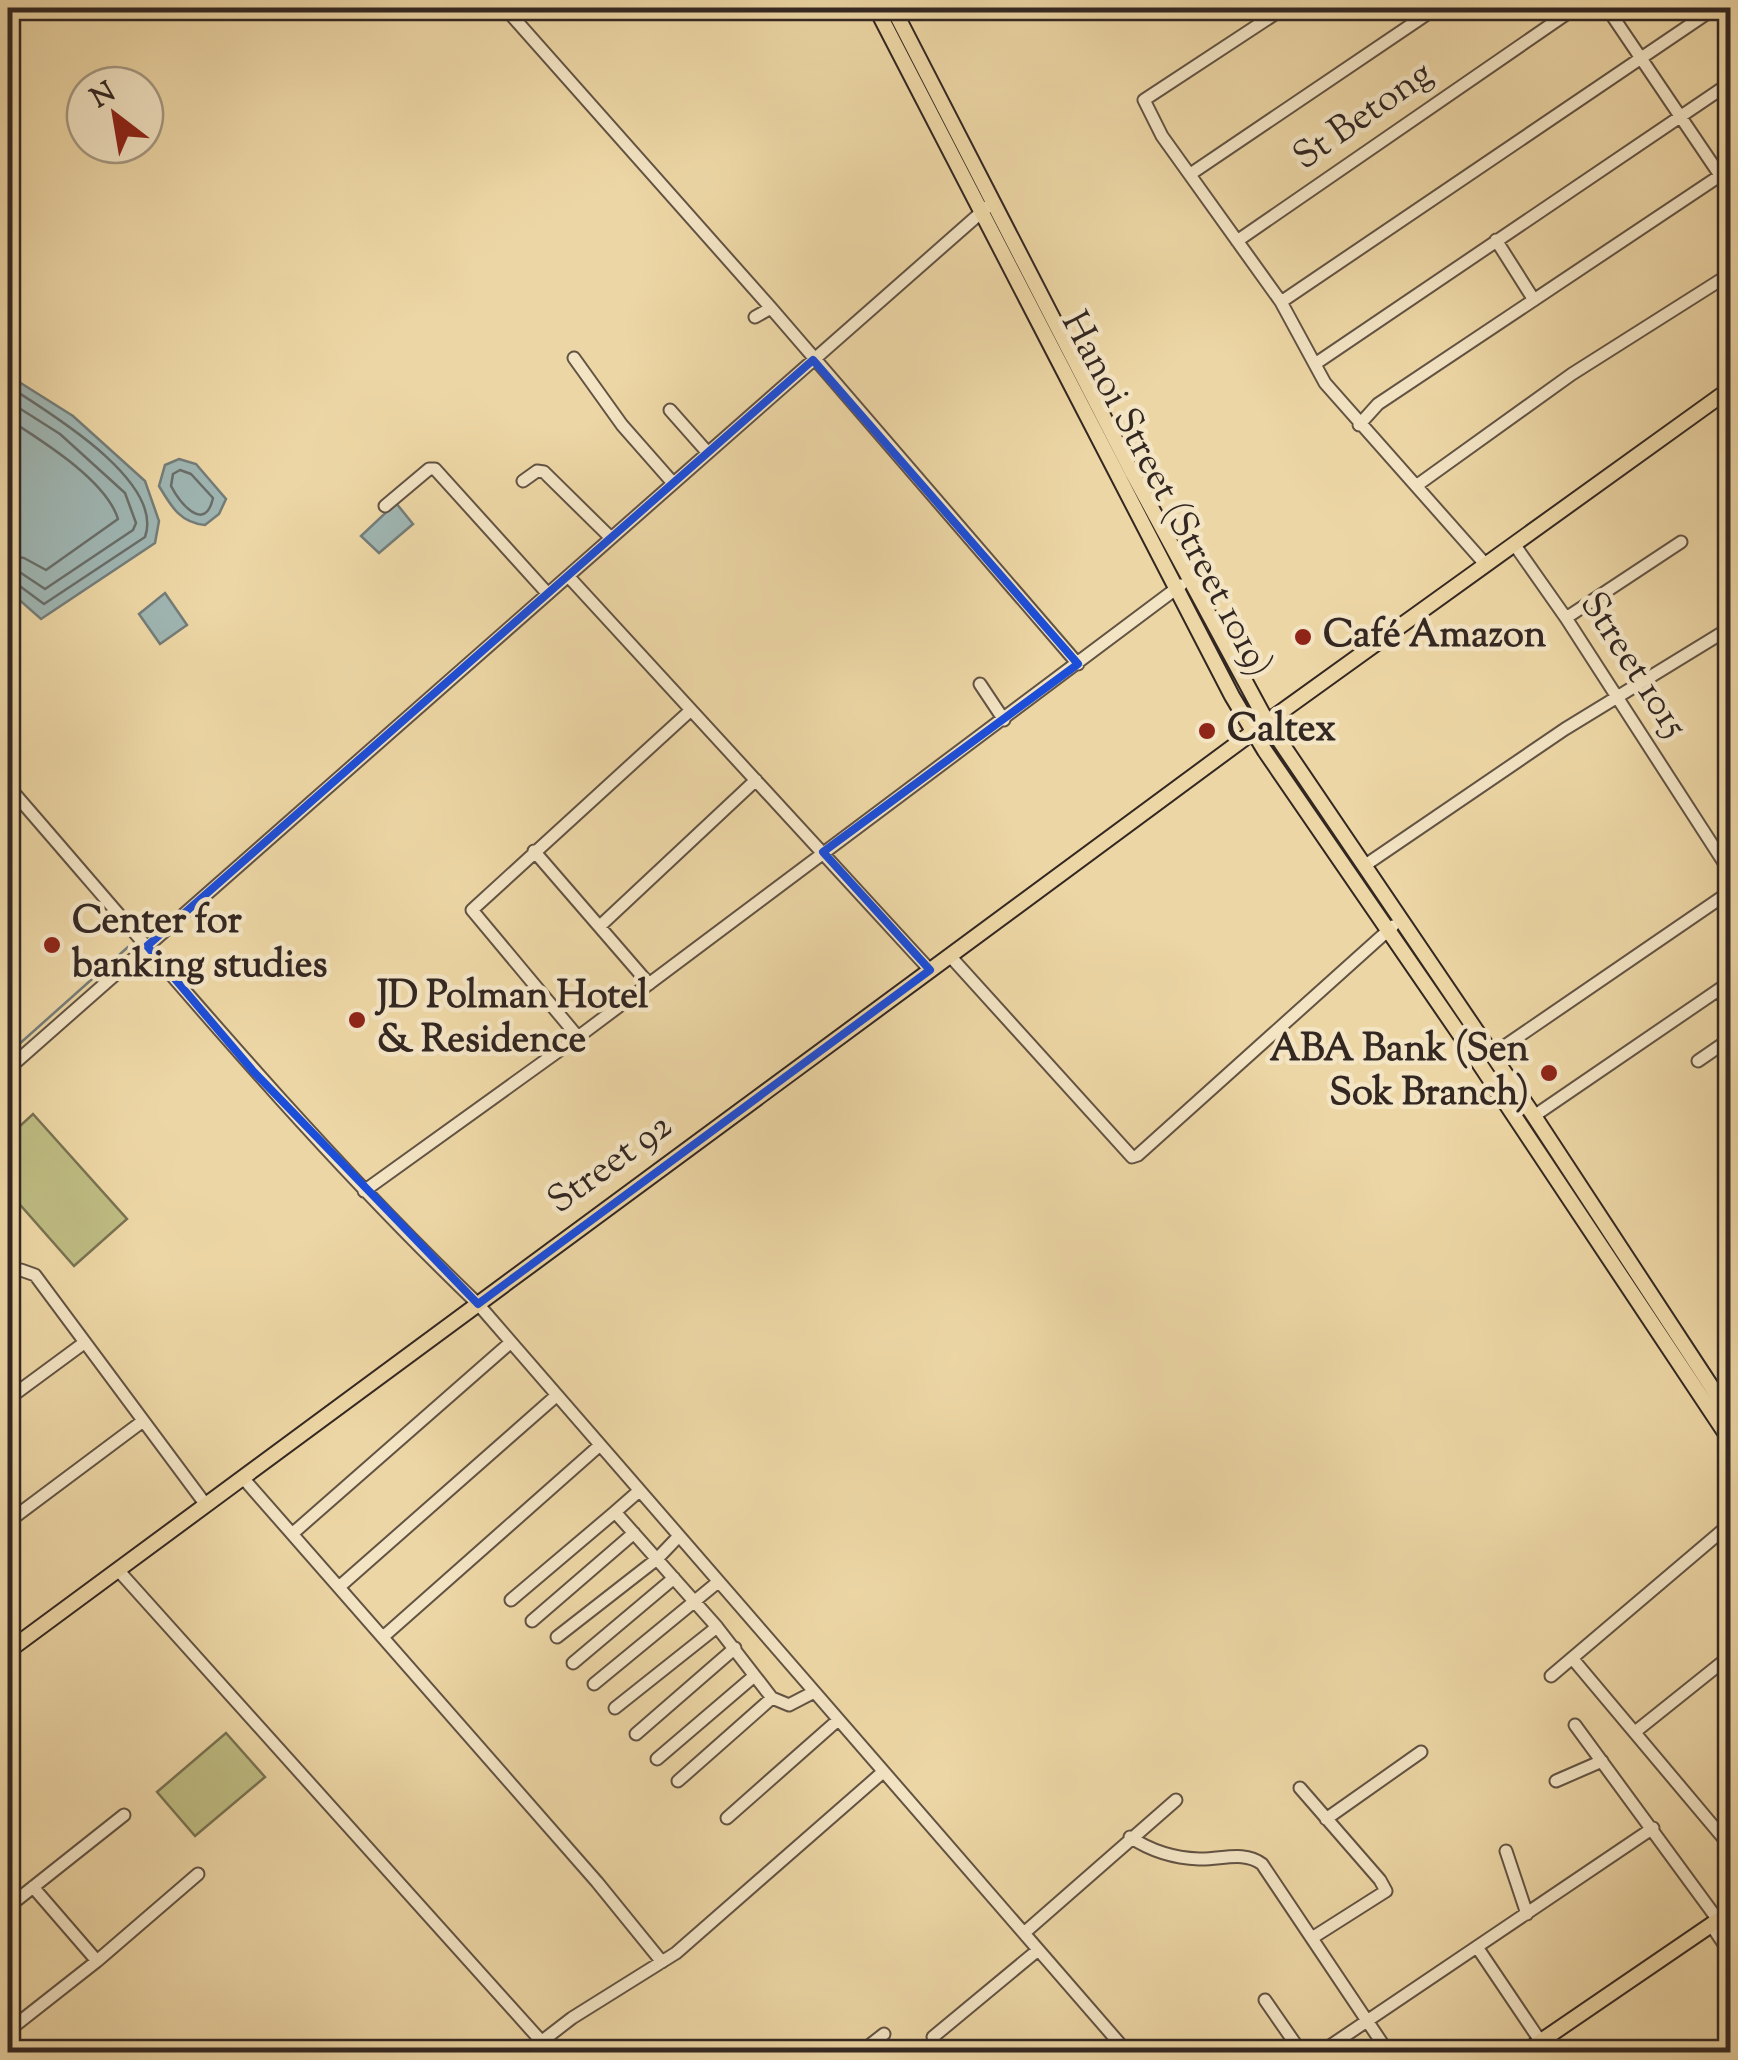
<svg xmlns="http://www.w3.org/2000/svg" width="1738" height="2060" viewBox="0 0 1738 2060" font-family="'Sorts Mill Goudy',serif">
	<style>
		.green { fill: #bebc82; stroke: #787252; stroke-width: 2.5 }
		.water { fill: #9fb6b3; stroke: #747d79; stroke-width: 2.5 }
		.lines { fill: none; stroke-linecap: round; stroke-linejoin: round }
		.shore { stroke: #696e6a; stroke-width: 2.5 }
		.stream { stroke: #747d79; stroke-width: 2.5 }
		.minor-casing { stroke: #625343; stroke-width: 15 }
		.major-casing { stroke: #332722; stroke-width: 18 }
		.minor { stroke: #f3e4c4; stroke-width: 11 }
		.major { stroke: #edd6a5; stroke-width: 14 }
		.marked { fill: none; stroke: #1d4ed8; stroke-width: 8; stroke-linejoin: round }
		.poi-dot { fill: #8f2418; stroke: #f3e4c4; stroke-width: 4 }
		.labels { text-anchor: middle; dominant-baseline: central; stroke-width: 9; stroke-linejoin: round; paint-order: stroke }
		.street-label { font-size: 38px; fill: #332722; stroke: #f3e4c4 }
		.poi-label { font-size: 38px; font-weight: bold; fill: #332722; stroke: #f3e4c4; text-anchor: start }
	</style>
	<rect width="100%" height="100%" fill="#edd6a5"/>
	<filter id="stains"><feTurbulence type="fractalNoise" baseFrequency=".002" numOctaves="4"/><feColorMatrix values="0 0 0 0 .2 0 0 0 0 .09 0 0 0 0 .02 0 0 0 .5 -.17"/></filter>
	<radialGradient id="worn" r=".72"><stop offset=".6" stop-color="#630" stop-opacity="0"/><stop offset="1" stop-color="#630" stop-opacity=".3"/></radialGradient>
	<path class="green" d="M33,1114L127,1219L74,1266L8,1191V1137Z
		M226,1733L265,1777L195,1836L157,1792Z"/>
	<path class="water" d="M8,375L73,416L145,481L159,521L155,543L41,619L8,590Z
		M179,459L196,464L226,499L219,514L205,525C180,523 171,506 159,486L165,465Z
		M396,503L413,524L379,553L361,536Z
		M165,593L187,625L160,644L139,614Z"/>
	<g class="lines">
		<path class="shore" d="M8,386C48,412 165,481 145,537L44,604L17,584L8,583
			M8,401L60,434L125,493L136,523L133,530L45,589L21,573L8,570
			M8,419C42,441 106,480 118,519L46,570L24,558L8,555
			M180,470L191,474L213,498C205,534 180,503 171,486L173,474Z"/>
		<path class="stream" d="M8,1054L128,947"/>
		<defs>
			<path id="minor" d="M505,8L771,308L1078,664
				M1284,8L1144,100L1162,136L1281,302L1325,383L1486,565
				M1607,8L1730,190
				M1192,173L1436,8
				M1496,240L1534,300
				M1237,241L1575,8
				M1281,302L1715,8
				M755,317L771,308
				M574,358L622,425L673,483
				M1315,364L1730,83
				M670,410L708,453
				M1359,425L1378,404L1721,175
				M523,481L537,471L544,472L611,538
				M1416,486L1572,374L1730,274
				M385,506L429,469H435L548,594
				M1514,544L1566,618L1730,872
				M568,576L930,970
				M1566,618L1681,542
				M980,684L1004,720
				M8,786C161,962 309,1142 478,1304L1127,2052
				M534,851L649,984
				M1364,866L1565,729L1730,628
				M600,926L756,780
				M950,956L1132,1157L1138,1155L1393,926
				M1719,990L1730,1007
				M578,1037L472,910L691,710
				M1493,1054L1728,893
				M1698,1061L1730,1039
				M8,1069L993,202
				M1534,1116L1730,982
				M364,1191L578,1037L1181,585
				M8,1272L21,1270L35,1275L206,1505
				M8,1399L84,1343
				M243,1478L597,1882L662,1962
				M615,1512L639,1491
				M8,1522L143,1421
				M292,1534L510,1343
				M118,1570L551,2052
				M339,1587L556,1396
				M511,1600L615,1512L717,1627L772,1698L789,1705L814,1692
				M532,1621L634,1533
				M383,1637L599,1446
				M557,1637L657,1559L678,1537
				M1572,1658L1730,1846
				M573,1663L674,1578
				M1551,1676L1730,1524
				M594,1684L718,1582
				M615,1708L717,1627
				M1575,1725L1718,1920
				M1635,1732L1730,1656
				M636,1734L735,1648
				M657,1759L753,1677
				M678,1781L772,1698
				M1556,1781L1602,1761
				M1300,1788L1380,1880L1386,1891L1312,1938
				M727,1818L838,1720
				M1326,1819L1421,1752
				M1130,1837C1151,1851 1173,1858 1199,1859C1220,1860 1244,1850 1262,1864L1388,2052
				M1506,1851L1527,1914
				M33,1887L97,1961
				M8,1907L124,1815
				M1711,1925L1730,1953
				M1024,1933L1176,1800
				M1477,1947L1541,2042
				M1265,2000L1301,2052
				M8,2031L97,1961L198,1874
				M933,2037L1038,1950
				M528,2052L572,2018L676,1953L883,1772
				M861,2052L884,2034
				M1321,2052L1653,1828"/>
			<path id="major" d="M876,8L1232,696L1265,751L1467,1045L1730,1440
				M893,8L1132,472L1267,722L1534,1116L1730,1415
				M1267,722L1730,389
				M8,1651L1253,732
				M1525,2052L1730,1912"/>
		</defs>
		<use href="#minor" class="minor-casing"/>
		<use href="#major" class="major-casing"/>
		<use href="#minor" class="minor"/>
		<use href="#major" class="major"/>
	</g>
	<path class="marked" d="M813,360L1078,664L823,852L930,970L478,1304L253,1071L147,946Z"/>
	<g class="poi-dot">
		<circle cx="1303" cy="637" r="10"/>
		<circle cx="1207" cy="731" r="10"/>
		<circle cx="52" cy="945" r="10"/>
		<circle cx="357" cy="1020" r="10"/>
		<circle cx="1549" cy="1073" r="10"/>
	</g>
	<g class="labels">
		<g class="street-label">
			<text transform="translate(1364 117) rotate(-35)">St Betong</text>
			<text transform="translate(1165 495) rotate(62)">Hanoi Street (Street 1019)</text>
			<text transform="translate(1632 666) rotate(57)">Street 1015</text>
			<text transform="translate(611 1165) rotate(-36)">Street 92</text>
		</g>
		<g class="poi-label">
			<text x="1323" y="637">Café Amazon</text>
			<text x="1227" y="731">Caltex</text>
			<text x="72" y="923">Center for<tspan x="72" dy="44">banking studies</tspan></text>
			<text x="377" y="998">JD Polman Hotel<tspan x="377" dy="44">&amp; Residence</tspan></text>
			<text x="1529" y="1051" text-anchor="end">ABA Bank (Sen<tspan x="1529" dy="44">Sok Branch)</tspan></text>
		</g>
	</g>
	<rect width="1738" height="2060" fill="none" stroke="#edd6a5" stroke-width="40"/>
	<rect x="10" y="10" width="1718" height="2040" fill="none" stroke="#332722" stroke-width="5"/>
	<rect x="20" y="20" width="1698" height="2020" fill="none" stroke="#332722" stroke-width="2.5"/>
	<g transform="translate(115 115) rotate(329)"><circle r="48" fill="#f3e4c4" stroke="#a69883" stroke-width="2.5"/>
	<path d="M0-8L18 38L0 25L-18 38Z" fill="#8f2418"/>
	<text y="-15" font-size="28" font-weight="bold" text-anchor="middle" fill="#332722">N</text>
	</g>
	<rect width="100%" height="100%" filter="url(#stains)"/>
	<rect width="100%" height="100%" fill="url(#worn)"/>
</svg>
